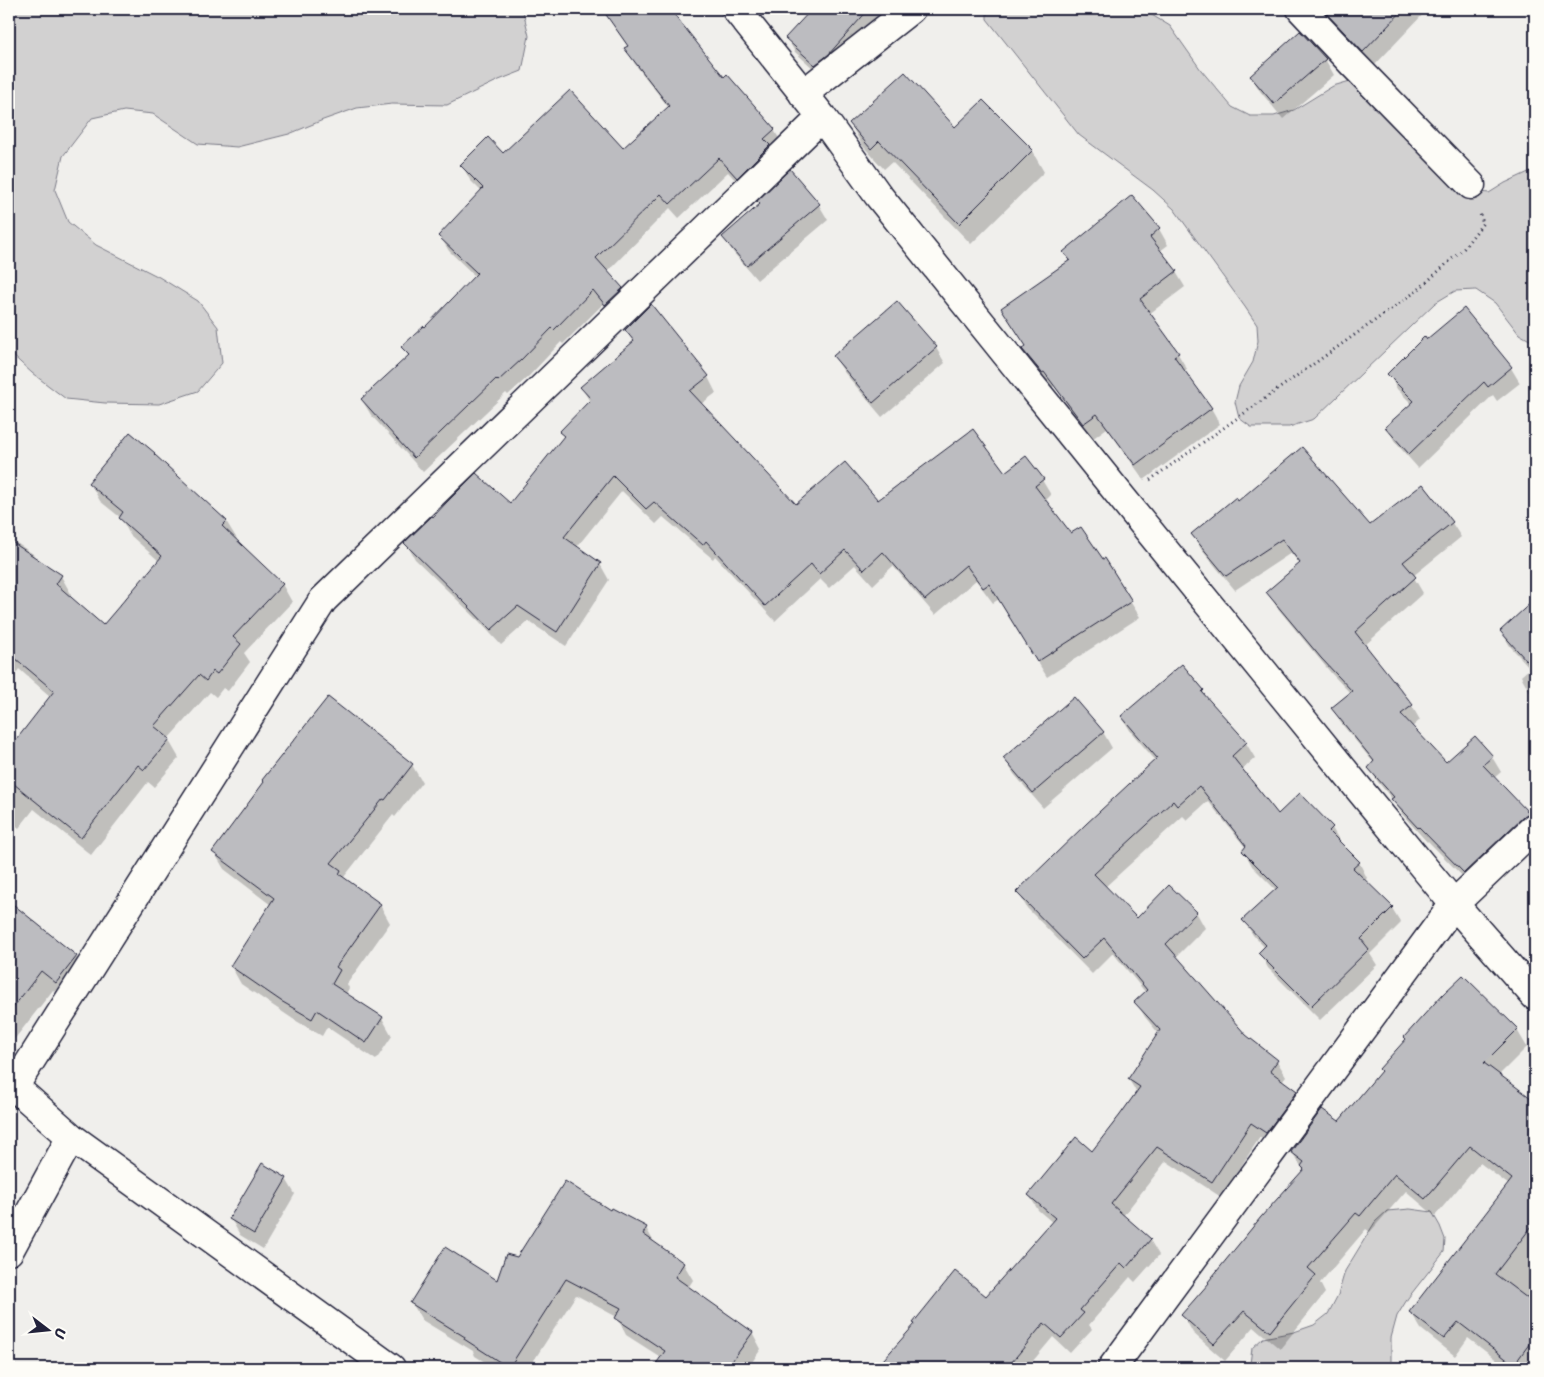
<svg xmlns="http://www.w3.org/2000/svg" width="1544" height="1377" viewBox="0 0 1544 1377" font-family="Sriracha,sans-serif">
	<style>
		.green { fill: #d2d1d1; stroke: #7a7a86 }
		.shadow { fill: #0003 }
		.building { fill: #bcbcc0; stroke: #22223b }
		.lines { fill: none; stroke-linecap: round; stroke-linejoin: round }
		.minor-casing { stroke: #22223b; stroke-width: 31 }
		.path { stroke: #22223b; stroke-width: 3; stroke-dasharray: 1 4; stroke-linecap: butt }
		.minor { stroke: #fdfcf7; stroke-width: 28 }
	</style>
	<rect width="100%" height="100%" fill="#f0efec"/>
	<filter id="ink" filterUnits="userSpaceOnUse"><feTurbulence type="fractalNoise" baseFrequency=".02" numOctaves="2"/><feDisplacementMap in="SourceGraphic" scale="10" xChannelSelector="R" yChannelSelector="G"/><feConvolveMatrix kernelMatrix="1 2 1 2 8 2 1 2 1" color-interpolation-filters="sRGB"/></filter>
	<g filter="url(#ink)">
		<path class="green" d="M9,9H520L523,11L529,36L522,71L499,80L447,105L392,104L357,108L323,120L289,134L237,147L198,144L153,114L124,111L92,118L63,156L55,190L68,222L96,245L159,277L198,301L218,327L222,363L198,391L159,404L105,403L66,399L32,373L9,352Z
			M987,9H1142L1170,26L1201,70L1232,107L1250,116H1274L1294,110L1333,86L1350,81L1370,82L1480,192L1489,193L1505,183L1535,169V343L1519,334L1495,303L1476,290L1455,291L1435,303L1314,419L1289,427H1251L1239,418L1235,402L1239,386L1253,362L1258,341L1257,325L1245,307L1174,209L1153,190L1079,135L987,19Z
			M1410,1209L1432,1212L1440,1226L1445,1239L1444,1252L1408,1298L1397,1316L1391,1338V1365L1393,1368H1252L1250,1364L1252,1348L1263,1338L1294,1332L1314,1325L1328,1314L1338,1295L1345,1271L1375,1222L1387,1211Z"/>
		<path class="shadow" d="M612,9H668L723,79L774,130L783,145L746,192L728,172L679,218L670,208L607,272L622,288L631,304L615,319L603,304L563,344L561,342L529,376L508,395L506,393L423,472L371,415L362,400L409,357L403,348L425,329L476,277L449,251L440,236L482,192L470,180L462,165L503,154L623,150L669,108L635,64L626,49L628,47L606,13Z
			M813,9H890L824,78L795,52L787,38Z
			M1313,9H1425L1426,11L1373,67Z
			M1325,59L1334,75L1283,119L1260,91L1251,76Z
			M983,101L1032,151L1044,172L971,244L892,162L884,169L862,145L850,123L955,129Z
			M1132,197L1159,229L1168,245L1160,251L1176,272L1185,287L1149,314L1178,354L1187,369L1184,371L1211,408L1220,424L1144,480L1107,428L1092,439L1054,386L1052,388L1033,365L1024,349L1027,347L1002,308L1070,261L1065,252Z
			M819,205L828,220L757,280L733,252L724,237Z
			M1464,310L1511,368L1520,383L1497,401L1493,395L1418,468L1395,442L1387,427L1412,404L1397,389L1389,374L1427,340Z
			M626,330L708,377L716,393L701,404L796,505L877,501L1005,474L1042,480L1051,495L1045,501L1071,535L1103,561L1104,560L1140,617L1047,677L999,599L993,603L976,580L935,615L893,566L873,585L855,565L829,588L820,579L775,621L715,556L713,559L663,517L656,524L622,491L576,548L600,564L609,580L566,646L528,621L501,645L479,621L415,559L406,543L510,504L564,438L561,432L590,402L582,388L634,343Z
			M936,348L945,363L882,417L844,372L835,357Z
			M154,454L157,460L226,521L237,539L235,540L282,584L292,602L244,653L250,662L228,691L223,688L216,697L210,692L168,739L179,758L154,787L148,782L91,855L34,809L19,828L9,820V751L51,697L19,669L9,683V538L33,554L36,560L61,576L71,594L69,597L103,627L159,561L130,535L121,518L100,501L90,483Z
			M1423,485L1452,523L1461,537L1413,576L1423,593L1364,646L1412,706L1420,720L1412,727L1446,763L1475,738L1492,757L1501,772L1494,778L1528,814L1535,826L1473,887L1428,841L1427,842L1402,814L1393,800L1378,782L1369,768L1374,763L1341,723L1333,708L1351,694L1331,673L1276,606L1268,592L1300,564L1291,553L1235,590L1201,549L1193,534L1238,503L1369,527Z
			M1535,600V697L1530,692L1521,676L1530,668L1510,646L1501,631Z
			M1203,691L1209,702L1246,743L1255,758L1242,770L1278,816L1332,828L1341,843L1340,844L1359,862L1367,878L1364,881L1392,908L1401,923L1370,954L1377,965L1320,1020L1268,968L1260,953L1265,948L1253,935L1244,920L1276,890L1252,866L1244,851L1246,848L1208,801L1187,820L1183,816L1105,887L1137,920L1196,912L1205,928L1176,957L1245,1035L1277,1061L1286,1076L1282,1081L1296,1091L1305,1107L1275,1148L1260,1137L1221,1197L1166,1161L1123,1216L1150,1240L1159,1255L1135,1282L1130,1277L1089,1325L1092,1329L1070,1353L1053,1337L1027,1368H878L916,1325L986,1298L1053,1223L1038,1210L1029,1195L1092,1153L1137,1093L1129,1080L1159,1034L1145,1017L1136,1002L1146,993L1113,953L1092,974L1027,908L1018,892L1156,761L1131,732L1122,717Z
			M1103,732L1112,748L1043,808L1014,774L1005,759Z
			M412,765L422,782L395,817L393,815L344,877L346,881L380,905L390,923L347,984L349,988L346,994L382,1018L392,1036L376,1060L327,1027L322,1036L293,1019L241,984L231,966L271,905L224,869L214,852Z
			M9,903L76,957L88,976L68,1002L53,990L13,1041L9,1037Z
			M1535,914V934L1528,921Z
			M1517,1030L1527,1047L1499,1075L1535,1102V1366L1534,1368H1507L1468,1338L1455,1356L1421,1329L1411,1312L1509,1185L1480,1163L1435,1216L1406,1191L1370,1232L1366,1229L1320,1283L1325,1293L1280,1349L1254,1327L1225,1361L1193,1333L1183,1315L1304,1171L1292,1152L1339,1123Z
			M286,1179L295,1194L263,1249L240,1235L231,1219Z
			M610,1212L646,1228L655,1244L683,1263L693,1280L688,1288L752,1332L761,1349L748,1368H654L662,1358L626,1335L617,1317L576,1295L529,1368H495L475,1356L473,1351L422,1320L412,1303L498,1282L518,1259Z"/>
		<path class="building" d="M602,9H670L724,77L727,74L775,129L764,139L770,145L737,178L719,158L670,204L661,194L596,258L623,288L605,305L593,290L554,330L552,328L521,360L498,381L496,379L414,458L361,399L409,355L401,347L424,326L425,327L477,273L438,236L483,188L460,165L488,137L503,153L570,90L623,148L669,106L624,48L628,46Z
			M812,9H869L828,55L815,65L785,38Z
			M1326,9H1404L1363,52L1324,11Z
			M1300,31L1326,59L1274,104L1250,76Z
			M905,72L955,127L983,100L1033,150L959,224L879,141L871,149L849,123Z
			M790,169L820,204L747,266L722,237L760,204L757,201Z
			M1132,195L1160,228L1150,237L1177,271L1140,299L1179,353L1174,356L1212,408L1135,465L1097,414L1083,424L1044,372L1042,373L1022,349L1026,346L1001,308L1070,260L1063,252Z
			M897,301L937,347L873,403L833,356Z
			M651,304L709,376L690,391L796,504L845,462L878,500L973,429L1005,472L1026,456L1044,479L1035,486L1071,533L1081,527L1103,559L1105,558L1132,601L1037,662L989,584L983,588L966,565L925,600L883,552L864,570L845,550L819,574L811,564L765,606L706,541L703,545L654,502L646,509L613,476L564,537L601,563L557,632L518,606L491,630L468,606L404,543L432,516L433,517L446,503L476,473L510,503L564,436L559,432L591,399L580,387L634,341L625,330Z
			M1464,308L1512,367L1488,387L1484,382L1409,454L1385,427L1414,401L1387,374L1425,336L1427,339Z
			M130,432L155,453L154,454L227,521L222,526L283,584L233,637L241,644L217,674L213,671L206,681L199,675L154,726L170,739L144,770L138,765L81,838L9,780V749L54,691L9,653V540L62,575L56,584L103,625L162,556L119,518L123,512L88,483Z
			M1302,447L1370,525L1423,484L1453,522L1403,562L1416,577L1355,632L1413,705L1401,714L1446,762L1475,736L1493,756L1483,765L1529,813L1524,816L1464,873L1419,827L1418,828L1391,799L1394,797L1368,768L1374,761L1331,708L1352,691L1321,658L1266,592L1300,563L1282,539L1226,576L1191,534L1236,497L1238,501Z
			M1535,599V670L1500,631Z
			M1182,664L1204,690L1202,692L1247,742L1232,756L1278,814L1300,793L1333,827L1329,831L1360,862L1353,868L1393,907L1361,939L1369,949L1311,1006L1258,953L1266,945L1242,920L1278,887L1242,851L1246,846L1199,786L1177,806L1173,801L1094,874L1137,918L1169,885L1197,912L1166,944L1246,1035L1278,1060L1270,1071L1297,1091L1266,1133L1251,1123L1212,1182L1157,1147L1111,1204L1151,1239L1126,1268L1121,1263L1080,1310L1084,1313L1061,1338L1044,1323L1007,1368H876L915,1324L913,1323L955,1271L986,1296L1055,1218L1028,1195L1076,1137L1092,1151L1120,1115L1140,1087L1128,1079L1160,1030L1134,1002L1147,990L1104,938L1082,959L1016,892L1086,824L1157,758L1121,716Z
			M328,697L413,764L385,800L383,799L331,863L341,870L339,874L381,904L336,967L340,970L332,984L383,1017L366,1043L317,1010L312,1019L281,1001L230,966L274,898L212,852L264,782L262,780Z
			M1074,697L1104,732L1033,793L1003,758Z
			M9,901L77,956L56,983L41,971L9,1013Z
			M1463,975L1518,1029L1484,1063L1535,1101V1222L1495,1274L1535,1304V1336L1514,1365L1458,1322L1444,1339L1409,1312L1512,1179L1470,1146L1425,1199L1395,1174L1360,1216L1356,1213L1308,1268L1316,1275L1270,1332L1244,1311L1214,1344L1181,1315L1209,1283L1208,1282L1261,1217L1304,1169L1301,1166L1304,1162L1291,1152L1322,1109L1339,1121L1381,1071L1379,1069L1406,1039L1404,1037L1443,994Z
			M262,1163L287,1178L254,1234L229,1219Z
			M565,1181L610,1210L611,1208L647,1227L643,1234L684,1263L675,1277L753,1332L727,1368H653L665,1351L615,1318L621,1308L566,1279L509,1368L464,1339L465,1337L410,1303L445,1247L497,1280L506,1254L517,1257Z"/>
		<g class="lines">
			<defs>
				<path id="minor" d="M736,9L822,117L878,195L1123,499L1359,789L1454,904L1535,996
					M1301,9L1351,62L1471,185
					M803,94L911,9
					M9,1082L71,1137L391,1368
					M14,1087L323,600L822,117
					M9,1251L71,1137
					M1112,1368L1454,904L1535,827"/>
			</defs>
			<use href="#minor" class="minor-casing"/>
			<path class="path" d="M1150,480L1418,290L1464,248L1483,223L1480,214"/>
			<use href="#minor" class="minor"/>
		</g>
	</g>
	<rect width="1544" height="1377" fill="none" stroke="#fdfcf7" stroke-width="30"/>
	<rect x="15" y="15" width="1514" height="1347" fill="none" stroke="#22223b" stroke-width="2" filter="url(#ink)"/>
	<g transform="translate(48 1330) rotate(106)" stroke="#fdfcf7" stroke-width="4" paint-order="stroke">
	<path d="M0-4L9 19L0 12L-9 19Z" fill="#22223b"/>
	<text y="-8" font-size="14" font-weight="bold" text-anchor="middle" fill="#22223b">U</text>
	</g>
</svg>
